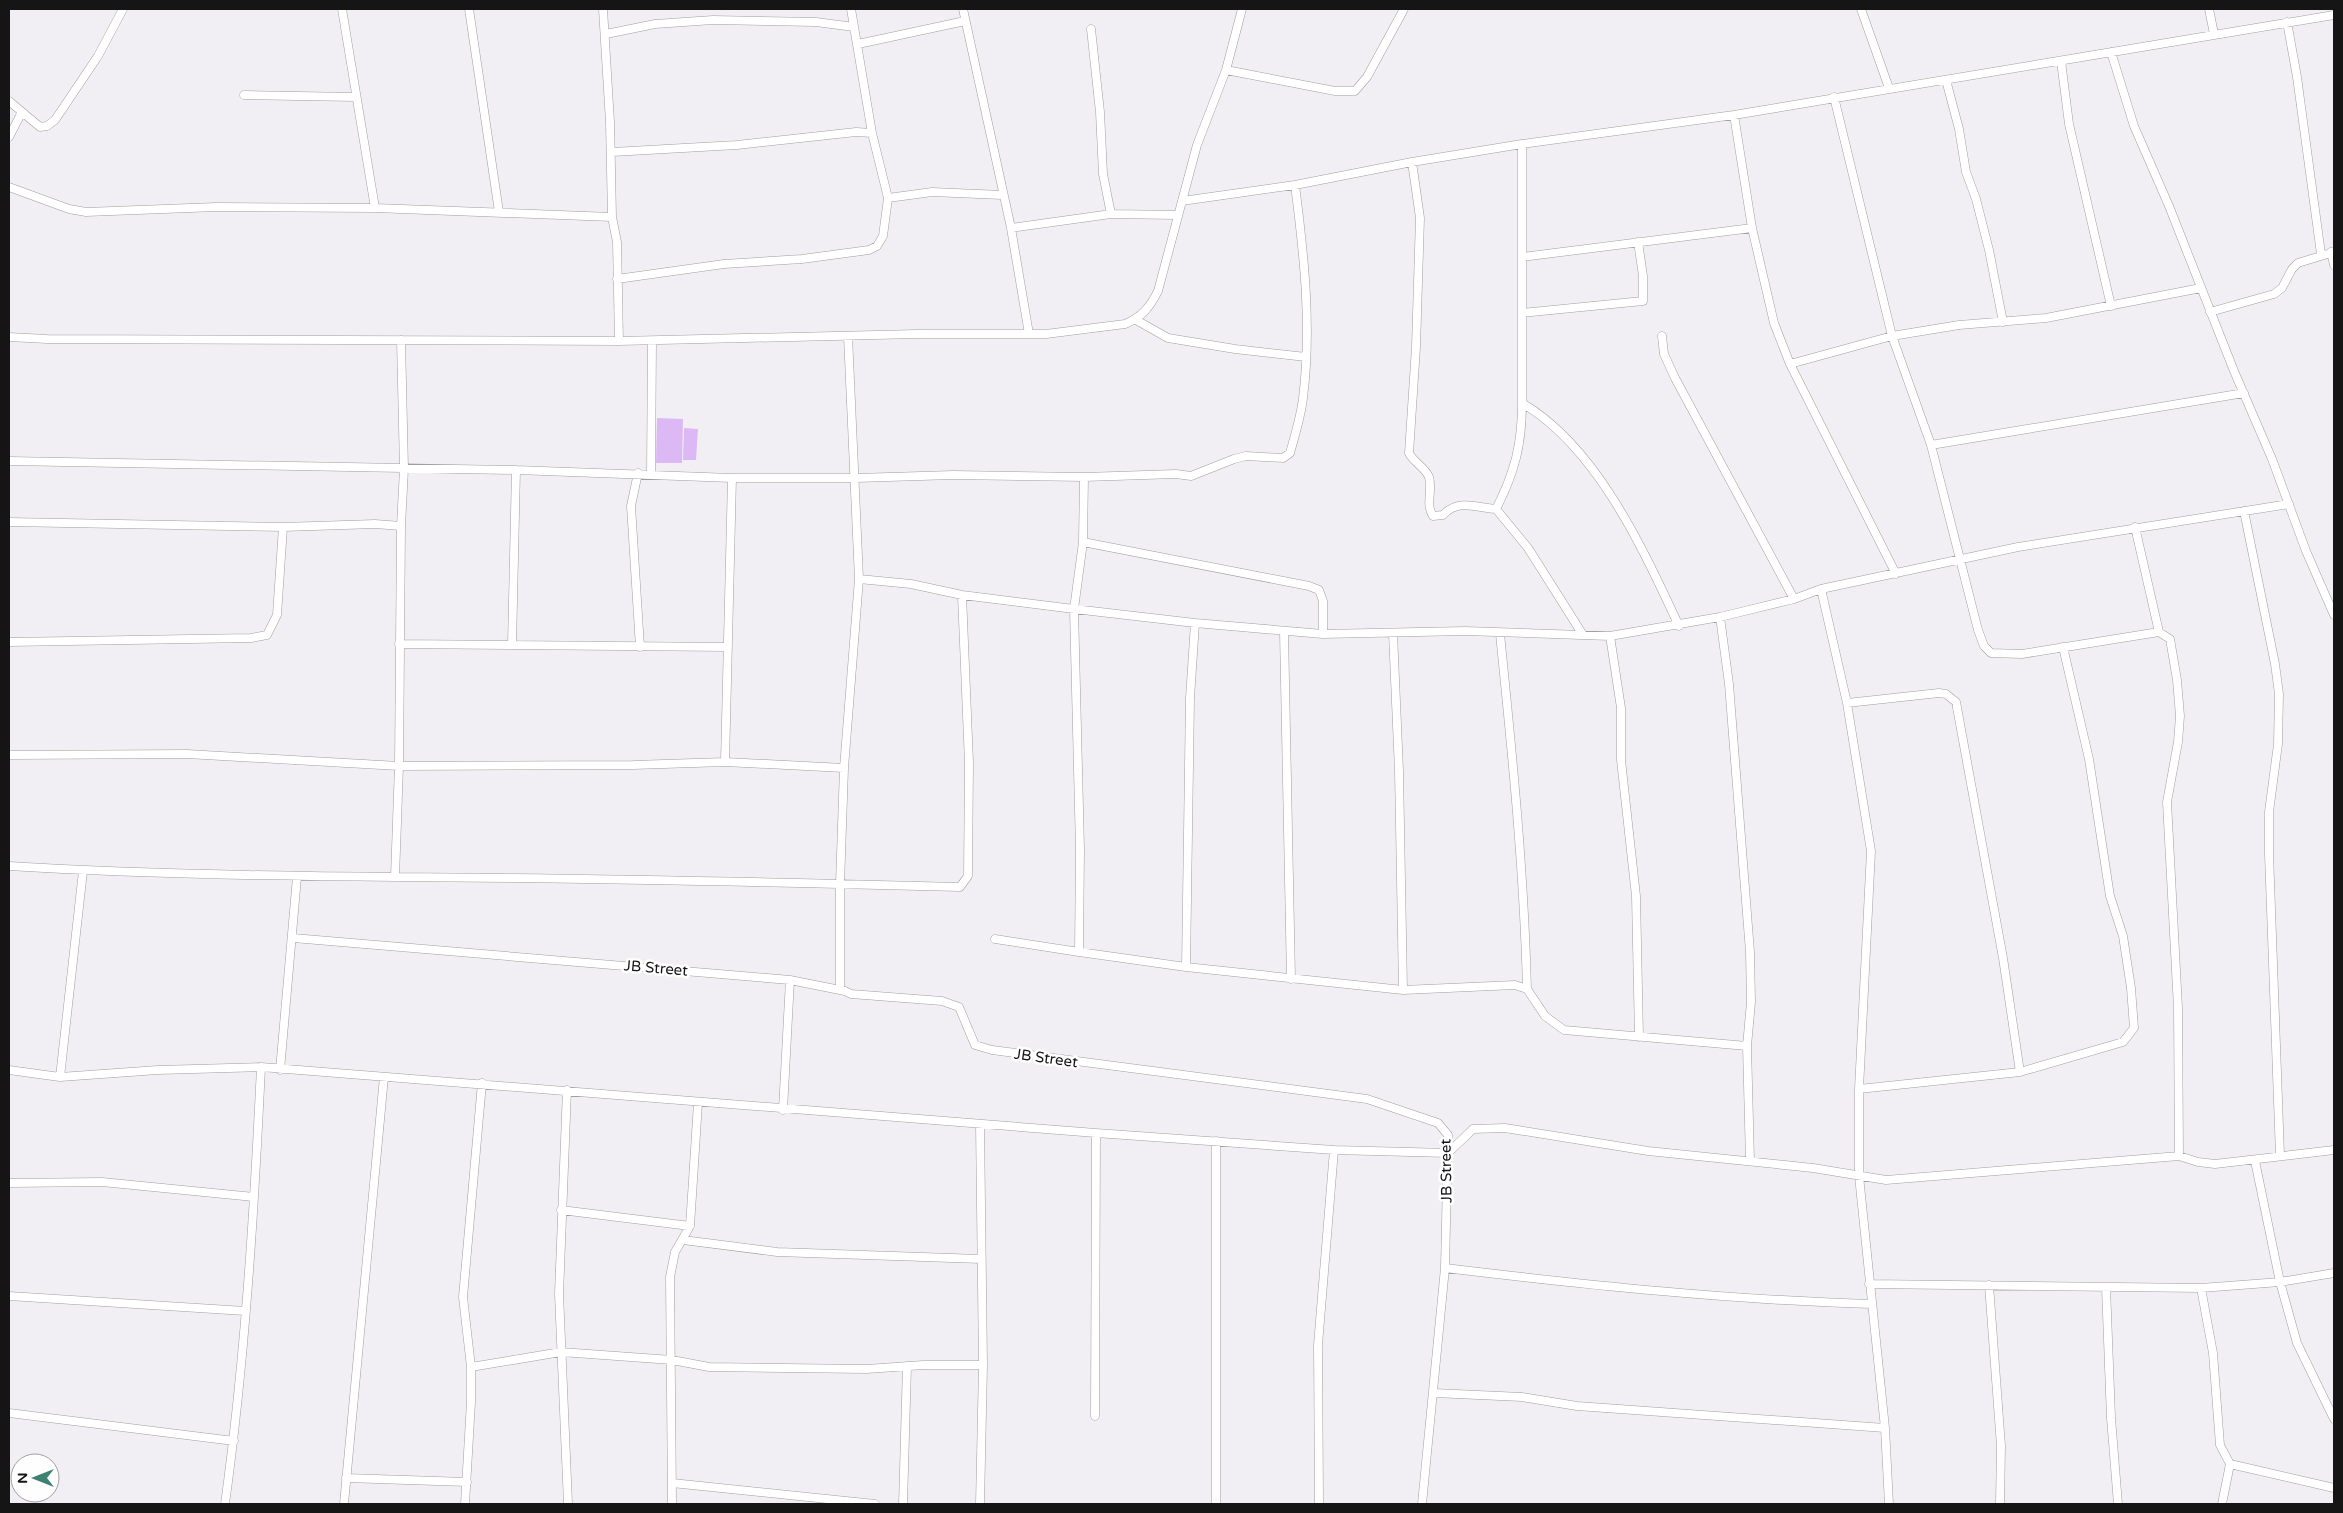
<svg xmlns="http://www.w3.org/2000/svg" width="2343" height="1513" viewBox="0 0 2343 1513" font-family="'Varela Round',sans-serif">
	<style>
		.green { fill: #dcb9f4 }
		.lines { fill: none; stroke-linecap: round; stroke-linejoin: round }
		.minor-casing { stroke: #a19ea3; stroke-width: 9 }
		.minor { stroke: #fff; stroke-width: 8 }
		.labels { text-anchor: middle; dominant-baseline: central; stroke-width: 5; stroke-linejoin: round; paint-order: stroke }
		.street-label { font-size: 15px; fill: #161516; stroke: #fefeff }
	</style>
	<rect width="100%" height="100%" fill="#f2eff4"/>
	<path class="green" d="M657,418L683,419L682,463H656Z
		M684,428L698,429L696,460H683Z"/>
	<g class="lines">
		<defs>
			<path id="minor" d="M342,9L375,208
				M469,9L499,212
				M603,9L610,122L612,217L617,242L619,341
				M963,9L1011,228L1029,334
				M1861,9L1889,88
				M2209,9L2214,34
				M2287,22L2297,77L2321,254
				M1091,29L1100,112L1103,174L1111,214L1178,215
				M606,34L655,24L713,20L816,22L854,27
				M858,44L965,21
				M2111,52L2134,126L2169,206L2234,371L2272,459L2306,551L2334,615
				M2061,61L2069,124L2111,306
				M1226,70L1335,91H1355L1367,77L1404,9
				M1946,80L1959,129L1966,172L1976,199L1989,250L2003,322
				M244,95L356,97
				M1834,97L1892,336L1931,445L1978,630L1984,646L1991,653L2022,654L2159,632L2170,639L2177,680L2180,716L2178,742L2167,802L2178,1008L2179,1156
				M9,101L40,127L47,126L55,120L98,56L123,9
				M1734,115L1752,228L1774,323L1790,364L1896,574
				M9,137L22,112
				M1522,144V403C1597,447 1643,549 1679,626
				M612,152L737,145L856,132L872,133
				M1412,162L1420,218L1416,347L1409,453C1414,463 1425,467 1429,477C1433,490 1425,504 1433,516L1443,515C1459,498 1476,508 1496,509C1515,472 1522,444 1522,403
				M9,187L69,209L86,212L216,207L375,208L612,217
				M888,198L932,192L1002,195
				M1182,201L1295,185L1412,162L1522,144L1734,115L2334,15
				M1011,228L1111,214
				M2331,252L2334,265
				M1522,257L1752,228
				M617,279L724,264L802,259L869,250L877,246L883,236L888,198L872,133L851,9
				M2210,312L2274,294L2282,288L2292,269L2298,263L2334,252
				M1522,313L1643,301V276L1638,242
				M1136,320L1168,338L1235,349L1306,357
				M1662,336L1664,354L1675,378L1794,599
				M9,337L47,339L619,341L917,334H1046L1125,324C1142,317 1150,307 1158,291L1197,145L1226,70L1242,9
				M1790,364L1892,336L1959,325L2046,318L2201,288
				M1931,445L2244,393
				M9,461L516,470L732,478H856L953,475L1084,477L1176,474L1191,476L1234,459L1246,456L1283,458L1290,453C1295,435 1301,416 1303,398C1312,327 1304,255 1295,185
				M638,473L631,506L640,647
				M651,473L652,341
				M1084,477L1083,542L1074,609L1080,849L1079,952L1186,967L1403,990L1515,985L1527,989L1545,1016L1564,1030L1747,1046
				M1496,509L1528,548L1583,635
				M2244,511L2275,664L2279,694L2278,744L2269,812V854L2280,1155
				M9,522L283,527L375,524L401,526
				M2135,527L2159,632
				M1083,542L1309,586L1319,590L1323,601V634
				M859,579L911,584L962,595L1074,609L1195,623L1323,634L1465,631L1610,636L1720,617L1794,599L1821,589L2018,547L2289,504
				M1821,589L1847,703L1939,693L1946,694L1956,702L2003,958L2020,1072
				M1720,617L1729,684L1750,952L1751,1002L1747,1046L1750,1161
				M1284,632L1291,979
				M1393,633L1399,771L1403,990
				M1500,634C1512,752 1524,870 1527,989
				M1610,636L1621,708V760L1636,896L1639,1037
				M9,642L251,638L267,635L277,615L283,527
				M399,644L728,647
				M512,645L516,470
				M1847,703L1871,851L1859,1089V1176L1885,1428L1889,1504
				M9,755L187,754L399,766L633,765L725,762L844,768
				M725,762L732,478
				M9,866C138,874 267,876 396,877C584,878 772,882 960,887L968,876L969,763L962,595
				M395,877L399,766L401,526L404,469L401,340
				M293,938L790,980L845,991L851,994L942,1001L959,1007L975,1045L992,1050L1367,1099L1438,1123L1448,1135L1445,1268L1422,1504
				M995,939L1079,952
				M1186,967L1190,698L1195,623
				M840,990V884L844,768L859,579L848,336
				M9,1070L60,1077L158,1070L261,1067L1096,1133L1334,1150L1448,1153L1473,1129L1505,1128L1648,1151L1813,1168L1886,1180L2179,1156L2198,1162L2215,1164L2334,1150
				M280,1070L297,877
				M60,1077L83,871
				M1859,1089L2020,1072L2123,1042L2134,1028L2131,988L2123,936L2110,896L2089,759L2063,647
				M567,1090L559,1294L568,1504
				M783,1110L790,980
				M980,1124L983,1365L980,1504
				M1216,1141V1504
				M2255,1161L2280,1282L2297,1343L2334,1419
				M9,1183L102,1182L254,1197
				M561,1210L690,1226
				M683,1240L777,1252L981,1259
				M1445,1268C1587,1285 1729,1300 1872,1304
				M1869,1284L2201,1288L2280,1282L2334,1273
				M1989,1285L2001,1446L2000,1504
				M2106,1287L2111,1418L2118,1504
				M2201,1288L2213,1353L2220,1445L2230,1464L2222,1504
				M9,1296L245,1311
				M471,1367L561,1352L672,1360L709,1367L867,1369L923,1365H983
				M1434,1393L1522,1397L1577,1406L1885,1428
				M9,1413L234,1441
				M1095,1416L1096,1133
				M2230,1464L2334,1488
				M346,1478L467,1482
				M672,1483L875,1504
				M225,1504C245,1359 254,1213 261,1067
				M344,1504L384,1077
				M465,1504L471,1402V1367L463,1297L482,1083
				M672,1504L670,1277L675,1252L690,1226L698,1103
				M903,1504L907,1366
				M1319,1504L1318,1345L1334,1150"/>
		</defs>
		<use href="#minor" class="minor-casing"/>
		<use href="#minor" class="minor"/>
	</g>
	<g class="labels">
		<g class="street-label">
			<text transform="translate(656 968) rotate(5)">JB Street</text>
			<text transform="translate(1046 1058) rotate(8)">JB Street</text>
			<text transform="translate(1446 1171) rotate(-91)">JB Street</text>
		</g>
	</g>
	<rect width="2343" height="1513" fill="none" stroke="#161516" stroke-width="20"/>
	<g transform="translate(35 1478) rotate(270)"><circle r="24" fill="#fefeff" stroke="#a1a1a2"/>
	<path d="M0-4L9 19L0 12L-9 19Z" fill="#3e8173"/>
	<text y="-8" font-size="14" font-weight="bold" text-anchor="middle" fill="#161516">N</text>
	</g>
</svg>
